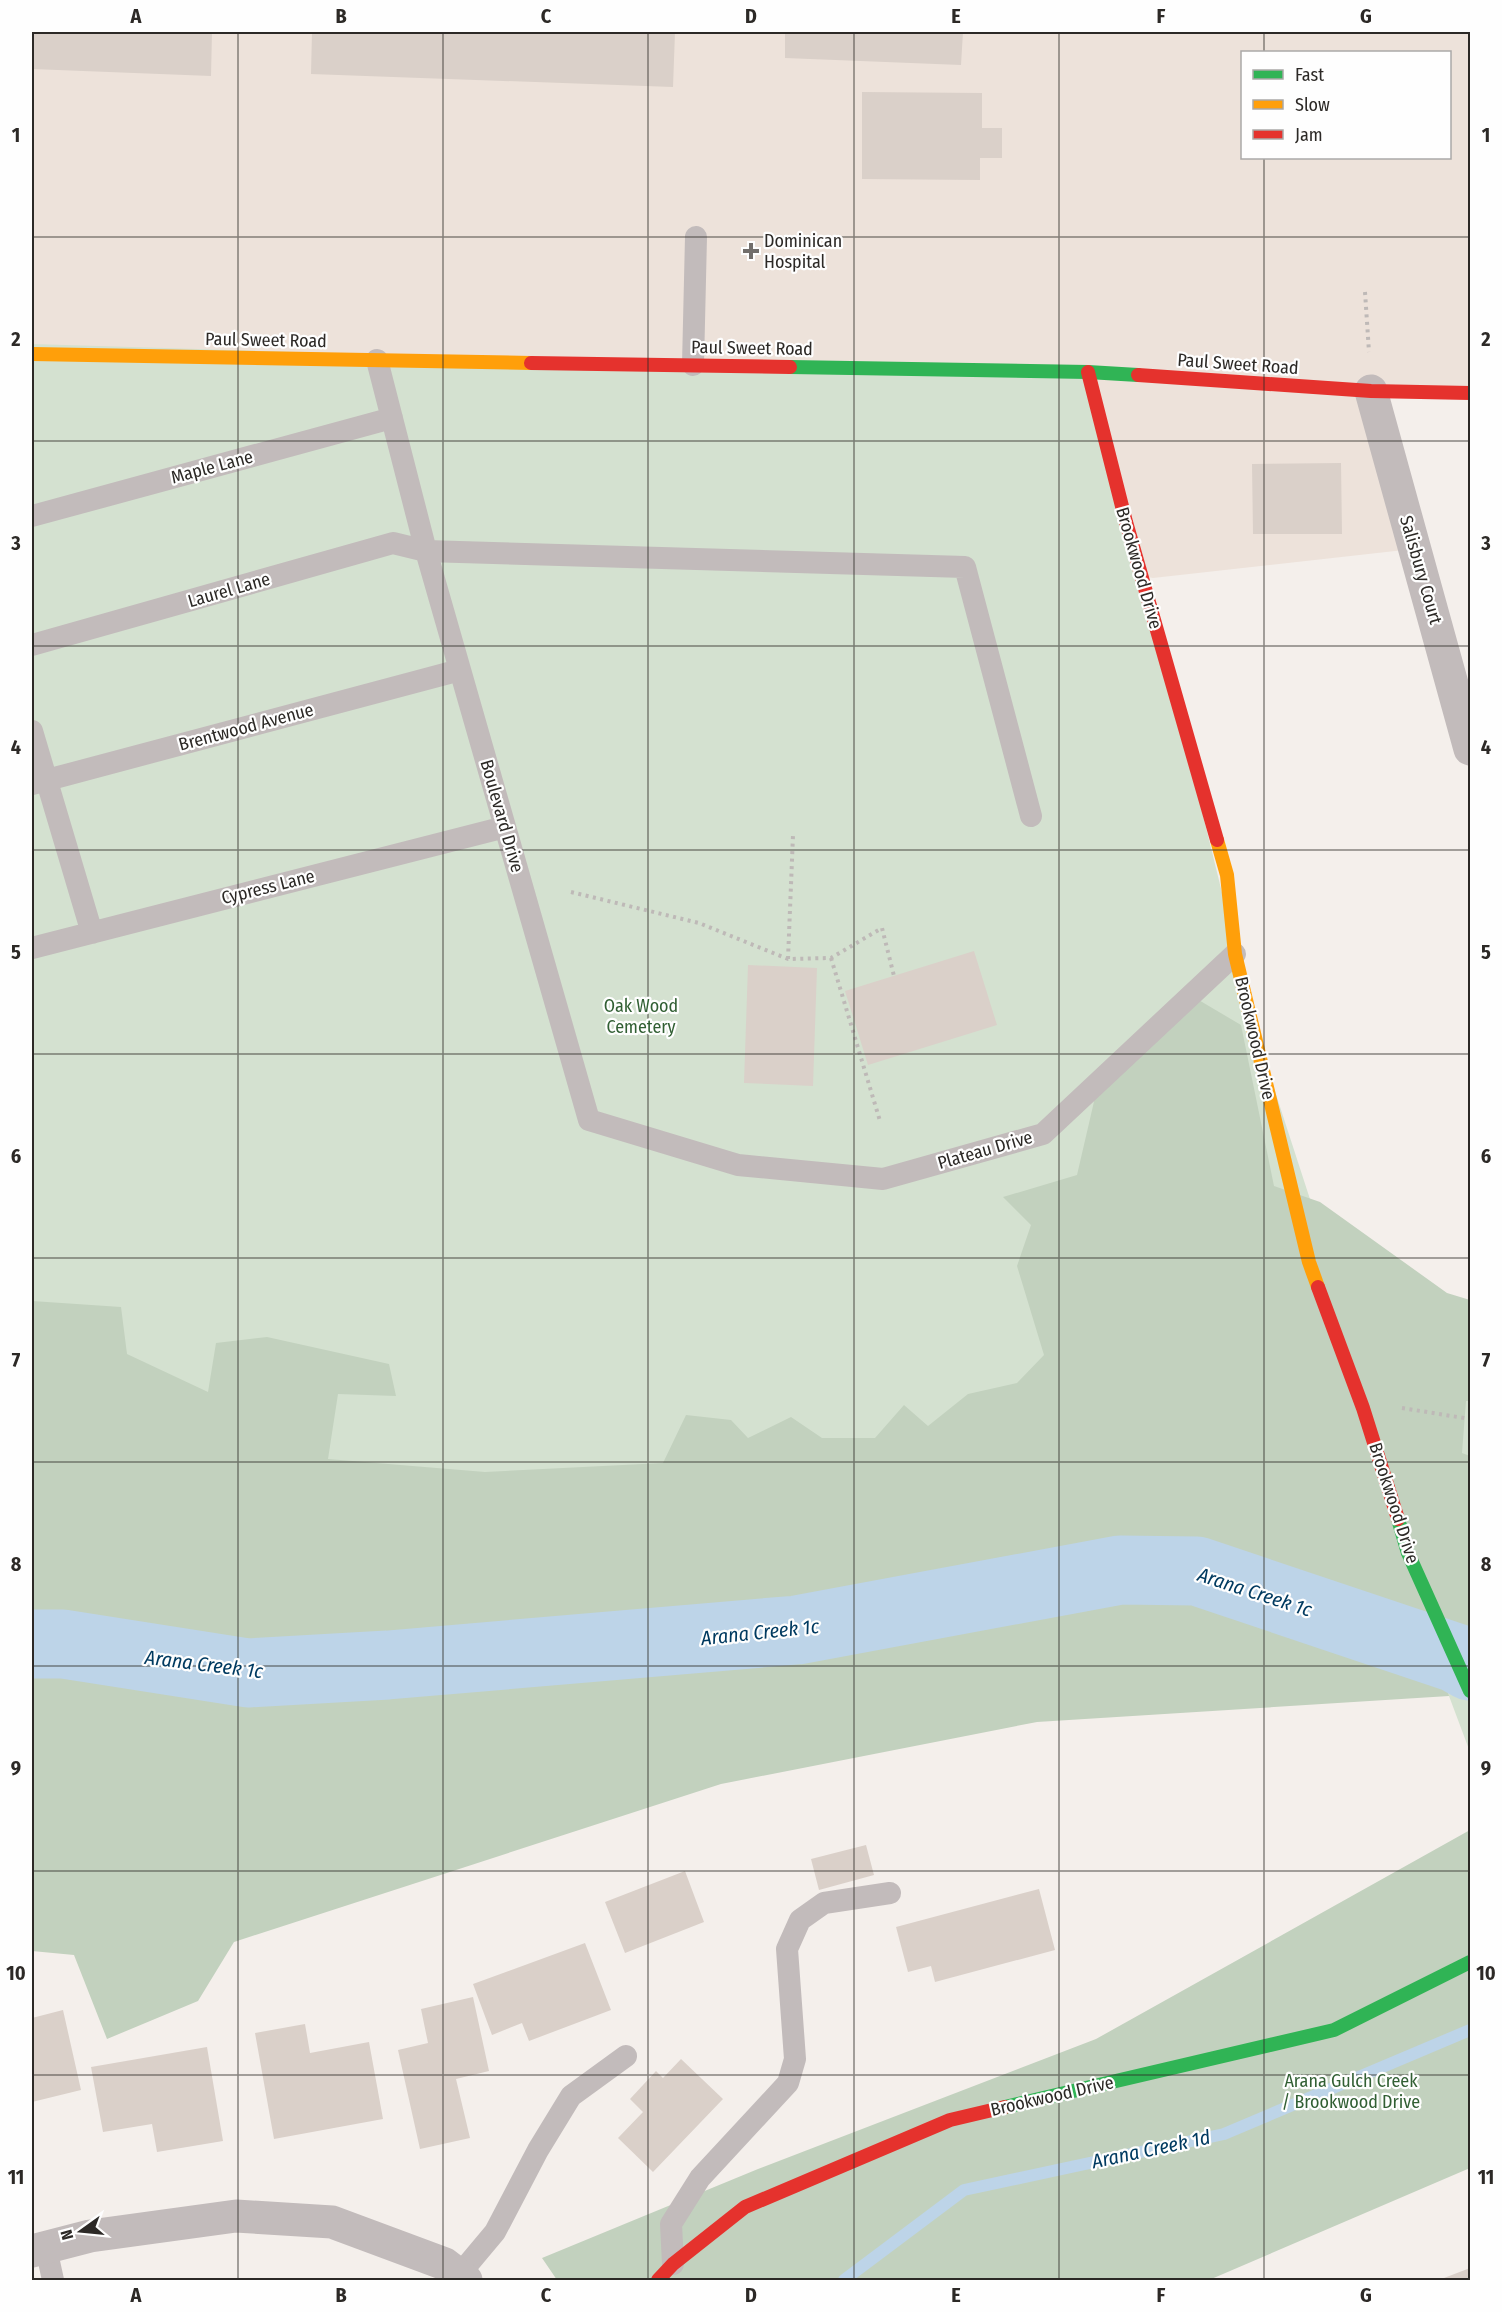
<svg xmlns="http://www.w3.org/2000/svg" width="1502" height="2312" viewBox="0 0 1502 2312" font-family="'Fira Sans Condensed',sans-serif">
	<style>
		.built { fill: #ede2da; fill-rule: evenodd }
		.green { fill: #d4e1d0 }
		.forest { fill: #c2d1be }
		.lines { fill: none; stroke-linecap: round; stroke-linejoin: round }
		.stream { stroke: #bdd4e8; stroke-width: 12 }
		.river { stroke: #bdd4e8; stroke-width: 69 }
		.building { fill: #dad0c9 }
		.path { stroke: #beb9b7; stroke-width: 4; stroke-dasharray: 3 4.5; stroke-linecap: butt }
		.lane { stroke: #c2bbbb; stroke-width: 22 }
		.street { stroke: #c2bbbb; stroke-width: 33 }
		.fast { stroke: #30b455; stroke-width: 14 }
		.slow { stroke: #ff9f0a; stroke-width: 14 }
		.jam { stroke: #e5322d; stroke-width: 14 }
		.grid { fill: none; stroke: #2c2926; stroke-width: 1.5; stroke-opacity: 0.55 }
		.poi-dot { fill: #726e6b; stroke: #fefefe; stroke-width: 2 }
		.labels { text-anchor: middle; dominant-baseline: central; stroke-width: 4.5; stroke-linejoin: round; paint-order: stroke }
		.poi-label { font-size: 18px; fill: #2c2926; stroke: #fefefe; text-anchor: start }
		.street-label { font-size: 18px; fill: #2c2926; stroke: #fefefe }
		.park-label { font-size: 18px; fill: #315f33; stroke: #fefefe }
		.water-label { font-size: 20px; font-style: italic; fill: #003a60; stroke: #fefefe }
		.neatline { fill: none; stroke: #2c2926; stroke-width: 2 }
		.grid-label { font-size: 20px; text-anchor: middle; font-weight: bold; fill: #2c2926 }
	</style>
	<rect width="100%" height="100%" fill="#f4efeb"/>
	<path class="built" d="M32,32H1470V389L1368,386L1413,549L1153,578L32,344ZM1242,52H1450V158H1242Z"/>
	<path class="green" d="M32,344L1095,376L1258,1039L1359,1350L1470,1354V1752L1449,1696L32,1603Z"/>
	<path class="forest" d="M1197,999L1241,1025L1274,1186L1320,1202L1447,1293L1470,1300V1401H1466L1462,1453L1470,1456V1660L1430,1646L1449,1696L1037,1722L721,1784L234,1942L198,2001L107,2039L74,1955L32,1951V1301L121,1307L127,1354L208,1392L216,1343L267,1337L389,1364L396,1396L338,1394L328,1459L485,1472L663,1463L686,1415L731,1420L748,1438L791,1417L822,1438H875L904,1405L928,1426L968,1394L1017,1383L1044,1355L1017,1266L1031,1225L1003,1197L1077,1175L1096,1093Z
		M1470,1830V2168L1209,2280H557L542,2258L758,2169L1096,2039Z"/>
	<g class="lines">
		<path class="stream" d="M844,2280L964,2190L1224,2134L1470,2030"/>
		<path class="river" d="M32,1644H63L248,1673L388,1665L797,1630L1120,1570L1197,1571L1456,1658L1470,1666"/>
	</g>
	<path class="building" d="M32,32H212L211,76L32,69Z
		M312,32H675L673,87L311,74Z
		M785,32H963L961,65L785,58Z
		M862,92L982,93V128H1002V158H980V180L862,179Z
		M1341,463L1342,534H1253L1252,464Z
		M974,951L997,1025L868,1065L845,991Z
		M748,965L817,968L813,1086L744,1083Z
		M866,1845L874,1875L819,1890L811,1859Z
		M685,1871L704,1922L625,1953L605,1902Z
		M1039,1889L1055,1950L935,1982L931,1966L908,1972L896,1927Z
		M585,1943L611,2010L529,2041L522,2023L492,2035L473,1984Z
		M473,1997L489,2071L456,2079L470,2138L420,2149L398,2050L428,2043L421,2009Z
		M63,2010L81,2090L32,2102V2018Z
		M305,2024L310,2053L369,2042L383,2119L274,2139L255,2033Z
		M207,2047L223,2141L157,2152L152,2124L103,2132L91,2067Z
		M681,2059L723,2099L653,2172L618,2138L643,2112L630,2099L656,2071L663,2078Z
		M1470,2268V2280H1445L1444,2278Z"/>
	<g class="lines">
		<path class="path" d="M1365,292L1369,352
			M571,892L699,923L788,959L831,958L882,928L894,976
			M831,958L880,1121
			M788,959L793,835
			M1402,1408L1470,1419"/>
		<path class="lane" d="M377,360L426,551L589,1120L738,1165L883,1179L1043,1134L1235,954
			M693,365L696,237
			M32,516L392,418
			M32,645L393,543L426,551L965,567L1031,816
			M32,731L92,933
			M32,784L460,670
			M32,948L505,827
			M46,2248L53,2280
			M673,2264L671,2224L700,2178L788,2083L795,2059L787,1949L800,1920L824,1903L890,1893
			M459,2275L495,2232L538,2150L571,2096L626,2056"/>
		<path class="street" d="M1371,391L1470,749
			M32,2251L90,2236L236,2216L332,2222L445,2264L466,2280"/>
		<path class="fast" d="M790,367L1088,372L1138,375
			M1398,1519L1408,1553L1470,1691
			M1005,2107L1334,2030L1470,1962"/>
		<path class="slow" d="M32,354L531,363
			M1217,840L1227,875L1235,954L1309,1262L1318,1287"/>
		<path class="jam" d="M531,363L790,367
			M1088,372L1126,522L1217,840
			M1138,375L1371,391L1470,393
			M1318,1287L1363,1408L1398,1519
			M658,2280L673,2264L745,2207L950,2120L1005,2107"/>
	</g>
	<path class="grid" d="M238,32V2280M443,32V2280M648,32V2280M854,32V2280M1059,32V2280M1264,32V52M1264,158V2280M32,237H1470M32,441H1470M32,646H1470M32,850H1470M32,1054H1470M32,1258H1470M32,1462H1470M32,1666H1470M32,1871H1470M32,2075H1470"/>
	<path class="poi-dot" d="M748 242h6v6h6v6h-6v6h-6v-6h-6v-6h6z"/>
	<g class="labels">
		<g class="poi-label">
			<text x="764" y="241">Dominican<tspan x="764" dy="21">Hospital</tspan></text>
		</g>
		<g class="street-label">
			<text transform="translate(266 340) rotate(1)">Paul Sweet Road</text>
			<text transform="translate(752 348) rotate(1)">Paul Sweet Road</text>
			<text transform="translate(1238 364) rotate(4)">Paul Sweet Road</text>
			<text transform="translate(212 467) rotate(-15)">Maple Lane</text>
			<text transform="translate(1139 568) rotate(74)">Brookwood Drive</text>
			<text transform="translate(1421 570) rotate(74)">Salisbury Court</text>
			<text transform="translate(229 590) rotate(-16)">Laurel Lane</text>
			<text transform="translate(246 727) rotate(-15)">Brentwood Avenue</text>
			<text transform="translate(502 816) rotate(74)">Boulevard Drive</text>
			<text transform="translate(268 887) rotate(-14)">Cypress Lane</text>
			<text transform="translate(1255 1038) rotate(77)">Brookwood Drive</text>
			<text transform="translate(985 1150) rotate(-16)">Plateau Drive</text>
			<text transform="translate(1394 1503) rotate(72)">Brookwood Drive</text>
			<text transform="translate(1052 2096) rotate(-13)">Brookwood Drive</text>
		</g>
		<g class="park-label">
			<text x="641" y="1006">Oak Wood<tspan x="641" dy="21">Cemetery</tspan></text>
			<text x="1351" y="2081">Arana Gulch Creek<tspan x="1351" dy="21">/ Brookwood Drive</tspan></text>
		</g>
		<g class="water-label">
			<text transform="translate(1255 1592) rotate(18)">Arana Creek 1c</text>
			<text transform="translate(760 1632) rotate(-6)">Arana Creek 1c</text>
			<text transform="translate(204 1664) rotate(7)">Arana Creek 1c</text>
			<text transform="translate(1151 2149) rotate(-12)">Arana Creek 1d</text>
		</g>
	</g>
	<rect width="1502" height="2312" fill="none" stroke="#fefefe" stroke-width="66"/>
	<rect x="1241" y="51" width="210" height="108" fill="#fefefe" stroke="#aaa9a8" stroke-width="1.5"/>
	<rect x="1253" y="70" width="30" height="9" fill="#30b455" stroke="#aaa9a8" stroke-width="1.5"/>
	<text x="1295" y="81" font-size="18" fill="#2c2926">Fast</text>
	<rect x="1253" y="100" width="30" height="9" fill="#ff9f0a" stroke="#aaa9a8" stroke-width="1.5"/>
	<text x="1295" y="111" font-size="18" fill="#2c2926">Slow</text>
	<rect x="1253" y="130" width="30" height="9" fill="#e5322d" stroke="#aaa9a8" stroke-width="1.5"/>
	<text x="1295" y="141" font-size="18" fill="#2c2926">Jam</text>
	<g transform="translate(81 2231) rotate(255)" stroke="#fefefe" stroke-width="4.5" paint-order="stroke">
	<path d="M0-4.5L10 22L0 15L-10 22Z" fill="#2c2926"/>
	<text y="-9" font-size="16" font-weight="bold" text-anchor="middle" fill="#2c2926">N</text>
	</g>
	<rect x="33" y="33" width="1436" height="2246" class="neatline"/>
	<g class="grid-label">
		<text x="136" y="23">A</text>
		<text x="341" y="23">B</text>
		<text x="546" y="23">C</text>
		<text x="751" y="23">D</text>
		<text x="956" y="23">E</text>
		<text x="1161" y="23">F</text>
		<text x="1366" y="23">G</text>
		<text x="16" y="142">1</text>
		<text x="1486" y="142">1</text>
		<text x="16" y="346">2</text>
		<text x="1486" y="346">2</text>
		<text x="16" y="550">3</text>
		<text x="1486" y="550">3</text>
		<text x="16" y="754">4</text>
		<text x="1486" y="754">4</text>
		<text x="16" y="959">5</text>
		<text x="1486" y="959">5</text>
		<text x="16" y="1163">6</text>
		<text x="1486" y="1163">6</text>
		<text x="16" y="1367">7</text>
		<text x="1486" y="1367">7</text>
		<text x="16" y="1571">8</text>
		<text x="1486" y="1571">8</text>
		<text x="16" y="1775">9</text>
		<text x="1486" y="1775">9</text>
		<text x="16" y="1980">10</text>
		<text x="1486" y="1980">10</text>
		<text x="16" y="2184">11</text>
		<text x="1486" y="2184">11</text>
		<text x="136" y="2302">A</text>
		<text x="341" y="2302">B</text>
		<text x="546" y="2302">C</text>
		<text x="751" y="2302">D</text>
		<text x="956" y="2302">E</text>
		<text x="1161" y="2302">F</text>
		<text x="1366" y="2302">G</text>
	</g>
</svg>
